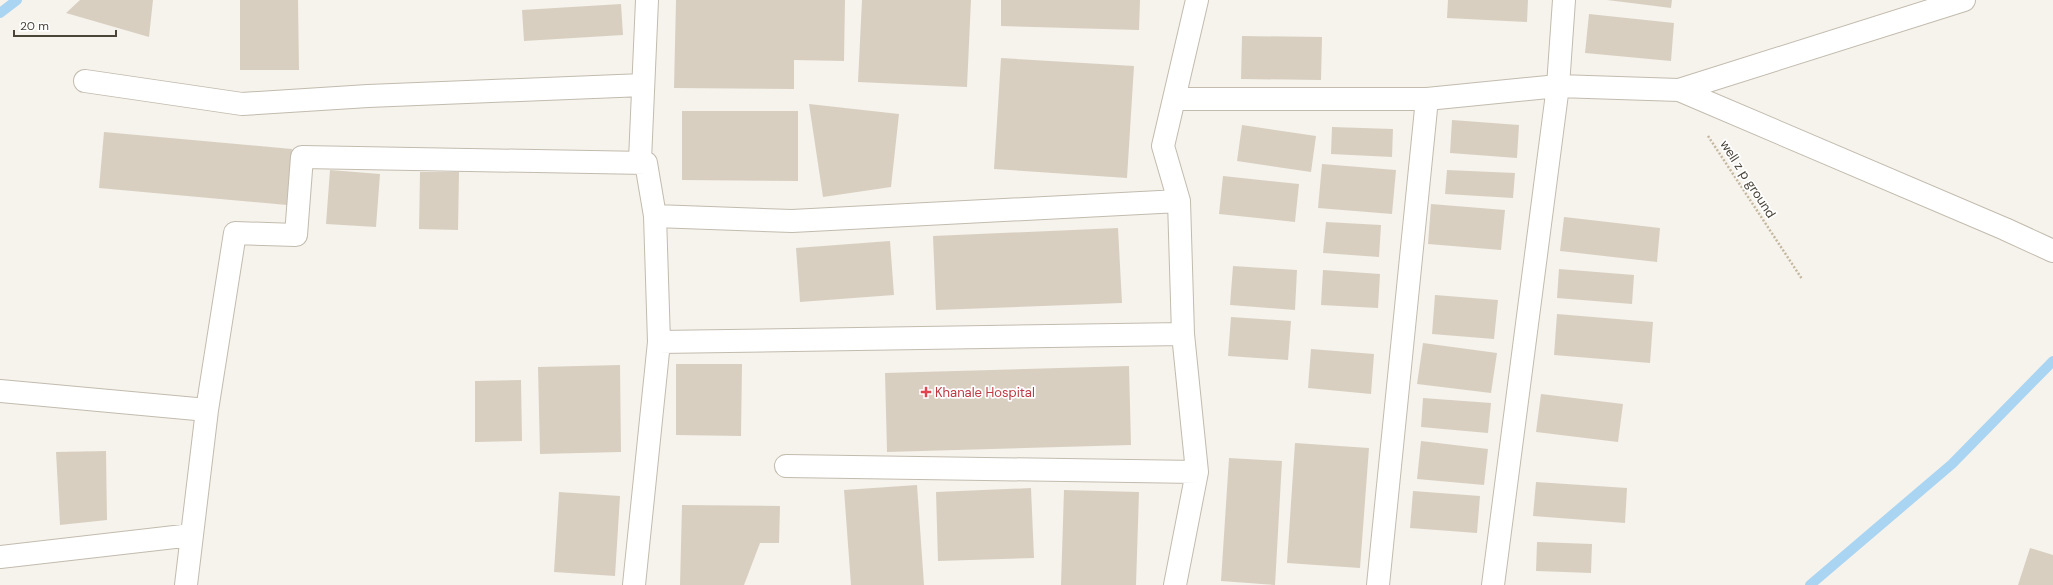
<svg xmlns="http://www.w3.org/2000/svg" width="2053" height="585" viewBox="0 0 2053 585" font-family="'DM Sans',sans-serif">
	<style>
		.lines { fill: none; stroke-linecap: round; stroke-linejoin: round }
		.stream { stroke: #a9d4f2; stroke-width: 10 }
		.building { fill: #d8cfc1 }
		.street-casing { stroke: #c2bbae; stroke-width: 24 }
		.path { stroke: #c4b79f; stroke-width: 2.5; stroke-dasharray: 2 2; stroke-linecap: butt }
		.street { stroke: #fff; stroke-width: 22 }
		.health-dot { fill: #e0444e; stroke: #fff; stroke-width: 1.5 }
		.labels { text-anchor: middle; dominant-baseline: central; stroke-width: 3.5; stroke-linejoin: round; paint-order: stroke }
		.street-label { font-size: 13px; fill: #4b4439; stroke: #fff }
		.health-label { font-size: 13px; fill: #be3a42; stroke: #fff; text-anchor: start }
	</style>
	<rect width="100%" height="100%" fill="#f6f3ec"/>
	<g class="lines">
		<path class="stream" d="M0,13L17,0
			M1810,585L1952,464L2053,361"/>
	</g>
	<path class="building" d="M80,0H153L149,37L66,13Z
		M240,0H298L299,70H240Z
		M676,0H845L844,61L794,60V89L674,88Z
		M862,0H971L967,87L858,82Z
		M1001,0H1140L1139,30L1001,26Z
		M1448,0H1528L1527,22L1447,18Z
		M1607,0H1672L1671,8Z
		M621,4L623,35L524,41L522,10Z
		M1589,14L1674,23L1671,61L1585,53Z
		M1242,36L1322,37L1321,80L1241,79Z
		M1001,58L1134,66L1127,178L994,169Z
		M809,104L899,114L891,187L823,197Z
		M682,111H798V181L682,180Z
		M1452,120L1519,125L1517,158L1450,153Z
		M1242,125L1316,136L1311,172L1237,161Z
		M1332,127L1393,129L1392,157L1331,154Z
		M104,132L292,149L287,205L99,188Z
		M1322,164L1396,170L1392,214L1318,208Z
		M330,170L380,174L376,227L326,224Z
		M1447,170L1515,173L1513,198L1445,194Z
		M420,172H459L458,230L419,229Z
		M1223,176L1299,184L1295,222L1219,214Z
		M1431,204L1505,210L1501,250L1428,244Z
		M1564,217L1660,228L1657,262L1560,251Z
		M1326,222L1381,225L1379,257L1323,253Z
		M1118,228L1122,303L936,310L933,236Z
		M890,241L894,295L800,302L796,248Z
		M1233,266L1297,270L1295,310L1230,305Z
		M1559,269L1634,275L1632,304L1557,298Z
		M1323,270L1380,274L1378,308L1321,305Z
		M1435,295L1498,300L1494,339L1432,334Z
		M1557,314L1653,322L1650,363L1554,355Z
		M1231,317L1291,321L1288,360L1228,356Z
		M1423,343L1497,353L1491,393L1417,384Z
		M1311,349L1374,354L1371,394L1308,388Z
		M676,364H742L741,436L676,435Z
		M620,365L621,452L540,454L538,367Z
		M1129,366L1131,445L887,452L885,373Z
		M521,380L522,441L475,442V381Z
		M1541,394L1623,404L1618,442L1536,432Z
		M1423,398L1491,403L1488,433L1421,427Z
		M1421,441L1488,449L1484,485L1417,479Z
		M1295,443L1369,448L1360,568L1287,563Z
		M106,451L107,520L60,525L56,452Z
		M1229,458L1282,461L1275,585L1221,581Z
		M1536,482L1627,488L1625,523L1533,516Z
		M917,485L924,585H851L844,490Z
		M1031,488L1034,558L938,561L936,492Z
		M1064,490L1139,492L1136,585H1061Z
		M1413,491L1480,496L1477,533L1410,528Z
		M559,492L620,496L615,576L554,572Z
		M682,505L780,506L779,543H760L744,585H680Z
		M1537,542L1592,544L1591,573L1536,571Z
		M2030,548L2053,555V585H2018Z"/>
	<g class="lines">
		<defs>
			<path id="street" d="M85,81L242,104L368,96L643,85
				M1679,90L2005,229L2053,251
				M1174,99H1427L1558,86L1679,90L1964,0
				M655,216L792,221L1179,201
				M659,342L1183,334
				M0,391L207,410
				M786,466L1197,472
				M0,557L192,535
				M186,585L207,410L235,233L296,235L302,157L646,163
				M634,585L659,342L655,216L646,163L640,160L647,0
				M1175,585L1197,472L1183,334L1179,201L1163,146L1197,0
				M1378,585L1427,99
				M1493,585L1558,86L1564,0"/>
		</defs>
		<use href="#street" class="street-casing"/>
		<path class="path" d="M1708,136L1802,279"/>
		<use href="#street" class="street"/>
	</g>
	<path class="health-dot" d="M924 386h4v4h4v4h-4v4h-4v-4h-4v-4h4z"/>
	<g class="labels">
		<g class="street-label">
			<text transform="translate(1748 179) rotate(57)">well z p ground</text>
		</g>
		<g class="health-label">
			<text x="935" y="392">Khanale Hospital</text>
		</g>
	</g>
	<path d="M14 30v6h102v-6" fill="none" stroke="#4b4439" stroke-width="2"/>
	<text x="20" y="30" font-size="12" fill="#4b4439" stroke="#ffffff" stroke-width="3" paint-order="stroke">20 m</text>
</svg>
